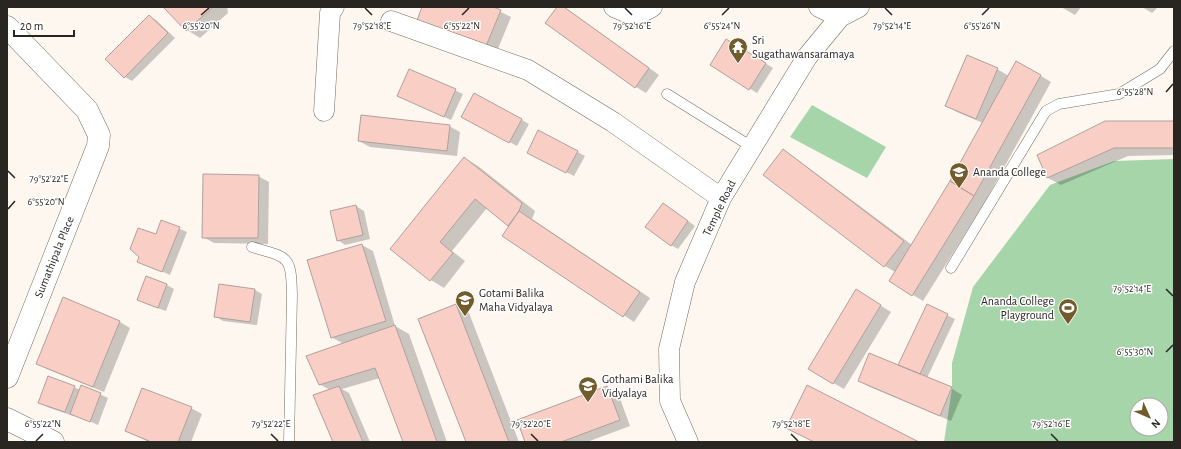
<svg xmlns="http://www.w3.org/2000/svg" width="1181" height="449" viewBox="0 0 1181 449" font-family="'Alegreya Sans',sans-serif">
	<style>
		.green { fill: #a6d5a9; fill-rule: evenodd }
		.shadow { fill: #0003 }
		.building { fill: #f9cec5; stroke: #b1a09d }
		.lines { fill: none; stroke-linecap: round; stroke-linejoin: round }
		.service-casing { stroke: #766c61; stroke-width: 11 }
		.minor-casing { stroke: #766c61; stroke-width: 21 }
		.tertiary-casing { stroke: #766c61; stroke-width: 23 }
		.secondary-casing { stroke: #766c61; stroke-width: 23 }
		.service { stroke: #fff; stroke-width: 10 }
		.minor { stroke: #fff; stroke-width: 20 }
		.tertiary { stroke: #fff; stroke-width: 22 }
		.secondary { stroke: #fff; stroke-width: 22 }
		.ticks { fill: none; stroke: #292521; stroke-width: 1.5 }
		.labels { text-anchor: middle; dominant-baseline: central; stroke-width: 3; stroke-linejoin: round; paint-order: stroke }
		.poi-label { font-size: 12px; fill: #292521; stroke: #fff; text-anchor: start }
		.street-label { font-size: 12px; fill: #292521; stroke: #fff }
		.ticks-label { font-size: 10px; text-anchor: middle; fill: #292521; stroke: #fff; stroke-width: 3; stroke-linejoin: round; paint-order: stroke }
	</style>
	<rect width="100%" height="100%" fill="#fef7f0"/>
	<path class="green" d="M812,105L886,147L867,178L790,137Z
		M1174,159V442H944L952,388V363L973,287L1050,185L1114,161ZM1137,405H1161V429H1137Z"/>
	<path class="shadow" d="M165,7H227L228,13L200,38L187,30Z
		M423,7H491L511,17L495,56Z
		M558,7H563L570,11L659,75L646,93L636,87L547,23Z
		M1061,7H1081L1075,15Z
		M1142,7H1158L1152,13Z
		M149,16L156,20L175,38L132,81L125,77Z
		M734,44L773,68L757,93L711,65Z
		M997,69L1009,76H1041L1051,82L985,202L923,301L890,281L895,272L885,266L783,150L794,157L912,245L951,182L983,123L957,112L947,105Z
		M410,70L463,94L451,120L398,96Z
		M522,120L529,124L517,146L470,121Z
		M1174,122V155L1128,156L1061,185L1048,178L1038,155Z
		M449,126L460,132L457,156L370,147L359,141Z
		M539,131L585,156L574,176L535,156Z
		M464,158L478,166L535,211L532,219L650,298L634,322L504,236L510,226L487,208L452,251L465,261L444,288L431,280L392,249Z
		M258,176L269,182L268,244L214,243L203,237Z
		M356,206L364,211L370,239L345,245L338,240Z
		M670,208L695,226L678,249L671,245Z
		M162,221L187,232L170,275L138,261L156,235Z
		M362,245L373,251L395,326L409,334L447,442H404L380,378L342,389L349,393L370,442H334L330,390L319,384L344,344L331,337Z
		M147,278L167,285L174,289L166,311L146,304L139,300Z
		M255,290L262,294L257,325L223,321L215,316Z
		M867,297L891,312L844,389L809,369Z
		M456,305L469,313L519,442H467Z
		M927,306L955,319L927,378L951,388L962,395L951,421L870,387L859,381L899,367Z
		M120,322L130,328L104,392L47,369L37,363Z
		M82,386L108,398L98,425L73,414V416L47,407L40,402L74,387L80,390Z
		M607,387L618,393L630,426L587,442H526Z
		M191,408L202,414L191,442H149L126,431Z"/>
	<path class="building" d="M163,7H213L186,31Z
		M422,7H493L501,10L484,51L416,23Z
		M557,7H564L649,68L635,88L545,23Z
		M149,15L168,33L124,78L105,59Z
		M726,39L766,63L749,90L710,65Z
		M967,55L998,68L976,119L945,106Z
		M1016,61L1041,75L974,196L950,181Z
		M409,69L456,89L444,117L397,96Z
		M474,93L522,119L509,143L461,117Z
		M361,115L450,125L447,151L358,141Z
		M1105,121H1174V148H1114L1047,178L1037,155Z
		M538,130L578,151L566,173L527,153Z
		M783,149L904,241L884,267L763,175Z
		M464,157L522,203L519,211L508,226L475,199L440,242L453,253L430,281L390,249Z
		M203,174L259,175L258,238H202Z
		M950,181L974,196L912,296L889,281Z
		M663,203L688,221L671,246L645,227Z
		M356,205L363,235L337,241L330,211Z
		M519,211L640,292L623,317L502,236Z
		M161,220L180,227L162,272L137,262L139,257L130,249L138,228L156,234Z
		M362,244L386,321L331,338L307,260Z
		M146,276L167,284L158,308L137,300Z
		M219,284L255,289L250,322L214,317Z
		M856,289L881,305L833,384L808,369Z
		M63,297L120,321L93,387L36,364Z
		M456,304L509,442H466L418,319Z
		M927,304L948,314L920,374L898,365Z
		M395,325L437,442H403L375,368L319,385L306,356Z
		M869,353L952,387L940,416L858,381Z
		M48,376L75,386L65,412L38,403Z
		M81,385L101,393L90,422L70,414Z
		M807,385L919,442H814L786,428Z
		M339,386L363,442H333L313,395Z
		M607,386L620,420L561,442H525L517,420Z
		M142,388L192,407L178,442H149V441L125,431Z"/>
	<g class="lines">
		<defs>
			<path id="service" d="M667,94L752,147
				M252,247C289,258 291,255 292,295L289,442
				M951,268L1046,111L1059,104L1119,94L1160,69L1174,51"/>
			<path id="minor" d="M614,7L635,16L652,7
				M819,7L840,17
				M391,21L528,70L613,122L721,198
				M324,111L330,13L334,7
				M688,442L670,401L669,349L685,282L721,198L807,57L840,17L859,7"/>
			<path id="tertiary" d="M7,27L87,110L99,135L98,146L7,377"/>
			<path id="secondary" d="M7,419L53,442"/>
		</defs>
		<use href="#service" class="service-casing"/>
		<use href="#minor" class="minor-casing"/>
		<use href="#tertiary" class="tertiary-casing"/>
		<use href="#secondary" class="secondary-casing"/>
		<use href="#service" class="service"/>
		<use href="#minor" class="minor"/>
		<use href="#tertiary" class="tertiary"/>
		<use href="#secondary" class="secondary"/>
	</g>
	<path class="ticks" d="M365,8L372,15M625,8L632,15M885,8L892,15M201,15L209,8M462,15L469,8M722,15L729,8M982,15L989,8M1166,92L1173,84M8,171L15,178M8,209L15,201M1166,289L1173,296M1166,352L1173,345M271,434L278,441M531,434L538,441M791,434L798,441M1051,434L1058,441M36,441L43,434"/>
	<defs>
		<symbol id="temple-pin" viewBox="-11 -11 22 30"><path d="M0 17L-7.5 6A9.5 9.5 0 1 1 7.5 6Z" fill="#725c2c" stroke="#fff"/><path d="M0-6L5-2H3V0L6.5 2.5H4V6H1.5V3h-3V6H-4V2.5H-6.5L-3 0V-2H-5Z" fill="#fff"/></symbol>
		<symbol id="university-pin" viewBox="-11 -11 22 30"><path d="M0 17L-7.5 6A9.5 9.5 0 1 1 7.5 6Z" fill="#725c2c" stroke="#fff"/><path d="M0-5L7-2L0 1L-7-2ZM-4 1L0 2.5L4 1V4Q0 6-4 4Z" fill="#fff"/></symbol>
		<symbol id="school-pin" viewBox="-11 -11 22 30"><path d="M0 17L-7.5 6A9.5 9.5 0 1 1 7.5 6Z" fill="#725c2c" stroke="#fff"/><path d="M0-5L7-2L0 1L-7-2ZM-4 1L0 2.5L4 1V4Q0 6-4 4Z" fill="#fff"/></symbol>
		<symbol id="stadium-pin" viewBox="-11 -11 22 30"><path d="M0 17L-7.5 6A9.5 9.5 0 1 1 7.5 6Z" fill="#725c2c" stroke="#fff"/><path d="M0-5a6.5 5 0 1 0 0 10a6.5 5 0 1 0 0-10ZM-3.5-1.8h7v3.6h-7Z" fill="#fff"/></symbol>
	</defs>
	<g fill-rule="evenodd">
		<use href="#temple-pin" x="727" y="36" width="22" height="30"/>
		<use href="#university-pin" x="948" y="161" width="22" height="30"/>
		<use href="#school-pin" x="454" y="289" width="22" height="30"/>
		<use href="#stadium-pin" x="1057" y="297" width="22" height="30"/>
		<use href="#school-pin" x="577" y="375" width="22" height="30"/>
	</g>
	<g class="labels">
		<g class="poi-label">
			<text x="752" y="40">Sri<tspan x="752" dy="14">Sugathawansaramaya</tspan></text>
			<text x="973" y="172">Ananda College</text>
			<text x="479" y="293">Gotami Balika<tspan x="479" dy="14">Maha Vidyalaya</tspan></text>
			<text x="1054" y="301" text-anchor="end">Ananda College<tspan x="1054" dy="14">Playground</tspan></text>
			<text x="602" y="379">Gothami Balika<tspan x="602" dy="14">Vidyalaya</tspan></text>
		</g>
		<g class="street-label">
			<text transform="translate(719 208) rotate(-64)">Temple Road</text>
			<text transform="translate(54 257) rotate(-68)">Sumathipala Place</text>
		</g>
	</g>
	<g class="ticks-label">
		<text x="201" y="29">6°55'20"N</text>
		<text x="372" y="29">79°52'18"E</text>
		<text x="462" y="29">6°55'22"N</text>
		<text x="632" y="29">79°52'16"E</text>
		<text x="722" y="29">6°55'24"N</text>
		<text x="892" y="29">79°52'14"E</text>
		<text x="982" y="29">6°55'26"N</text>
		<text x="1135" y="95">6°55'28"N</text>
		<text x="49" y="182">79°52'22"E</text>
		<text x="46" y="205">6°55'20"N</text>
		<text x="1132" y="292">79°52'14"E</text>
		<text x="1135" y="355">6°55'30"N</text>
		<text x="43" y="427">6°55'22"N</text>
		<text x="271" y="427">79°52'22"E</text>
		<text x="531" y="427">79°52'20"E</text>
		<text x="791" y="427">79°52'18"E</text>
		<text x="1051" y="427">79°52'16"E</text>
	</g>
	<rect width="1181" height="449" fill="none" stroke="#292521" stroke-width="16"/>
	<g transform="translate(1149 417) rotate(135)"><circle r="19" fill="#ffffff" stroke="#a9a8a6"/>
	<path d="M0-3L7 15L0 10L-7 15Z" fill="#725c2c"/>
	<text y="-6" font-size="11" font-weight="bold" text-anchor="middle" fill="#292521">N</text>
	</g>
	<path d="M14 30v6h60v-6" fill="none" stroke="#292521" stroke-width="2"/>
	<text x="20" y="30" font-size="12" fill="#292521" stroke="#ffffff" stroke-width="3" paint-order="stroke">20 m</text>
</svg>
